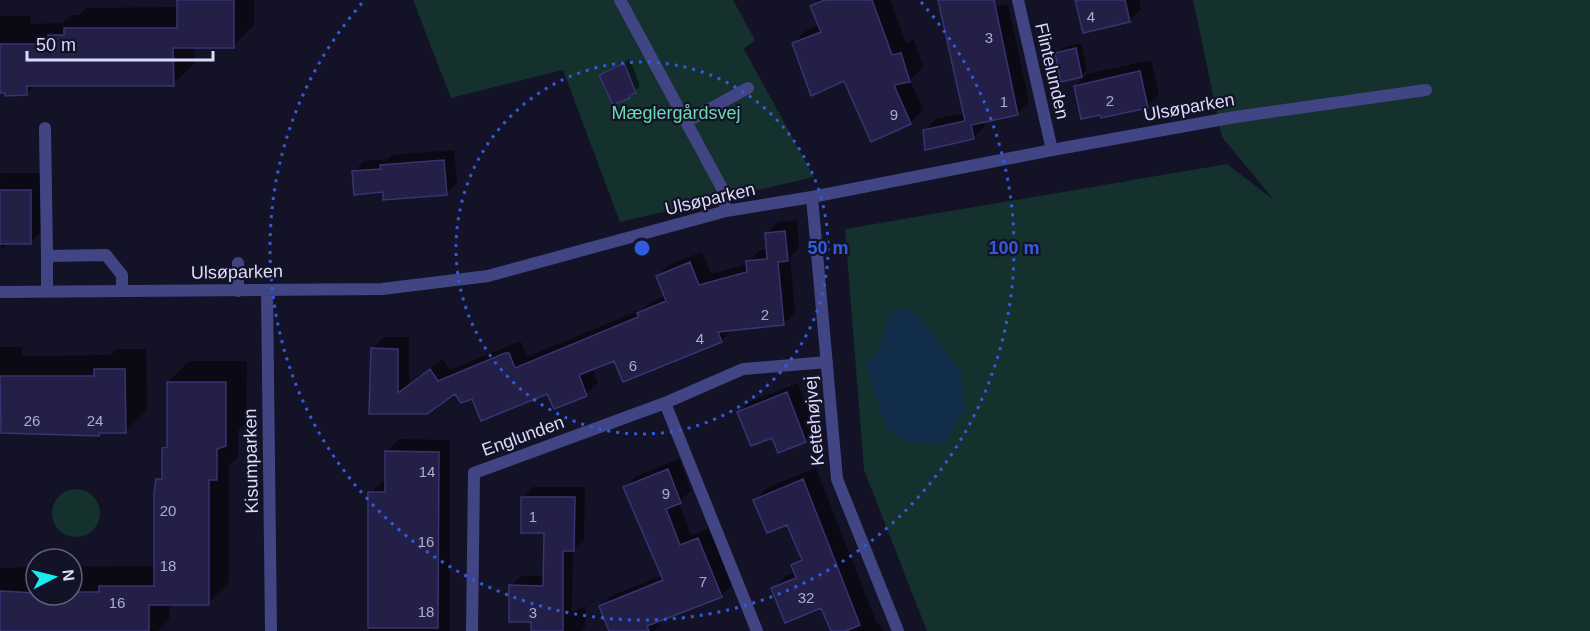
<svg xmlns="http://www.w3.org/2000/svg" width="1590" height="631" viewBox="0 0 1590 631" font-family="Arial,sans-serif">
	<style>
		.green { fill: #15312d }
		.water { fill: #132e4a }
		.shadow { fill: #0007 }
		.building { fill: #231f47; stroke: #393371; stroke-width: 1.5 }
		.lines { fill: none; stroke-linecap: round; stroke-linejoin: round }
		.lane { stroke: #414583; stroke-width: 12 }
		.street { stroke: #414583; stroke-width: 12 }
		.ring { fill: none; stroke: #305cdc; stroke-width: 3; stroke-dasharray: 3 6 }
		.labels { text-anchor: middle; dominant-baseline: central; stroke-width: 4.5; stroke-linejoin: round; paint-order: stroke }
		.number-label { font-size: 15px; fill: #adaccf }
		.street-label { font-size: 18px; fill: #dbdbfc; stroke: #131227 }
		.park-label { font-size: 18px; fill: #6bd8b1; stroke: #131227 }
		.centre { fill: #305cdc; stroke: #131227; stroke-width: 3 }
		.ring-label { font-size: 18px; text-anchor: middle; font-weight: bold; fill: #305cdc; stroke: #131227; stroke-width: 4.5; stroke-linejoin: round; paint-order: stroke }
	</style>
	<rect width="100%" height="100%" fill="#131227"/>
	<path class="green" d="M413,0H733L755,40L744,49L814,177L620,222L563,70L451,98Z
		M1193,0H1590V631H927L864,470L845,229L1227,164L1274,200L1222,137Z
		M52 513a24 24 0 1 1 48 0a24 24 0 1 1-48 0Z"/>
	<path class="water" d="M906,309L921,318L960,370L965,412L954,426L945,445L906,441L887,430L865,362L877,352L891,312Z"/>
	<path class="shadow" d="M179,0H254V25L233,46H194L195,63L173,84H36L26,94H0V16H30L31,24L62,23L71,15H79L86,8L179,7Z
		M818,0H890L906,43L914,40L923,67L910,80L923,110L910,123L793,43L807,30L820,25L812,7Z
		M1077,0H1139L1141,9L1129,21Z
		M1008,4L1029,102L1017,114L984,121L985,126L973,138L924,131L936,119L965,113L957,15Z
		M1081,43L1087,70L1081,76L1056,53L1062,48Z
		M630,59L640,86L630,97L614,103L601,75L607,70Z
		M1151,60L1159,94L1147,106L1075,86L1087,74Z
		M454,150L457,183L446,193L354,172L364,161L388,159L392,155Z
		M0,173H47V226L30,243H9L1,250Z
		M797,220L799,248L790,257L795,312L784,324L733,329L721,341L615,359L592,368L598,383L586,394L554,407L548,392L473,397L455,391L371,412L372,349L384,337H409V383L442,359L450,370L518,342H521L527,357L643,309L650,302L665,296L657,276L669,265L702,252L711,274L748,264L759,250L767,249L766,234L778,222Z
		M0,347H22V356L110,355L117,349H146L147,410L126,431H101L98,435L34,434V431L0,429Z
		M189,361H247L246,423L238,431V457L229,466V582L208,603H170L169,620L158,631H0V568L36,567V595H72V567L155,566L157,480L164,473L163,448L168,443V382Z
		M798,383L816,430L805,440L773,436L739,413L749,402Z
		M399,439L450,440V631H369L370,493L382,481H386V452Z
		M679,459L691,491L678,502L691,535L709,528L732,585L721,596L659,620L661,624L654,631H610L600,607L611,596L663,575L625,487L636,476Z
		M816,468L877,624L880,623L883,631H832L822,606L773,589L786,576L795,572L793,565L802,556L788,523L755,500L768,487Z
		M533,487H585L584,539L573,550L572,612L586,606L585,627L582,631H530L533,620L511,586L521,576H545V532L523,498Z"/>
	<path class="building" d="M177,0H234V48H173L174,86H27V95L5,96V93H0V44H48V35H64V28H177Z
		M824,0H872L892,55L901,53L910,82L894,85L911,124L871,142L844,81L811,96L792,43L821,32L810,6Z
		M938,0H994L1018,115L971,125L974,139L925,150L923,130L965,121Z
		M1075,0H1125L1130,22L1083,33Z
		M1076,48L1082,77L1061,82L1055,53Z
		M624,63L636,93L629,95L630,98L613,105L599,75Z
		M1140,71L1148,108L1101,118L1100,115L1081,119L1074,86Z
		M444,160L447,195L383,200V192L354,195L352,171L381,169L380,165Z
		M0,190H31V244H0Z
		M785,231L788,261L778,262L784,325L718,332L722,342L623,382L614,361L579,375L587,396L554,409L547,394L481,421L472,399L461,403L455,394L427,414H369L371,348L398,349V393L430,369L438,381L505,353H509L515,368L638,317L637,313L666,301L656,276L690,262L699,285L747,272L746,261L767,259L765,233Z
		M94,369H125L126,433H99V436L1,433L0,376H94Z
		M167,382H226V446L217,449V480H209V605H149V631H0V591L72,595V592H99V586H154V494L156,479H162V448L167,447Z
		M787,392L806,442L778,453L772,438L751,446L737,412Z
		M385,451L439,452L438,628H368V492H385Z
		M668,469L681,503L666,509L680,545L698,538L722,597L647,626L649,631H609L599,606L663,580L623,487Z
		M803,479L860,625L846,631H831L821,608L785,623L771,588L796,578L791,565L802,560L787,525L767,533L753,500Z
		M521,497H575L574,551H563V631H531V622H509V585L543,586L544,533H521Z"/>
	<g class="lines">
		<path class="lane" d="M620,0L723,190L726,211
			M686,122L748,88
			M45,128L47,256
			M238,263V291
			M47,291V256L106,255L122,275V291"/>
		<path class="street" d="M1018,0L1052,150
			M812,197L837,479L898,631
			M267,290L271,631
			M0,292L382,289L488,276L726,211L812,197L1052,150L1235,117L1426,90
			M665,403L757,631
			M472,631L474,473L665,403L743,369L827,362"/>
	</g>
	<g class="ring">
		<circle cx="642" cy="248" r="186"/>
		<path d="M921 2A372 372 0 1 1 363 2"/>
	</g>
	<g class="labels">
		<g class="number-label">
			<text x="1091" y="16">4</text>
			<text x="989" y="37">3</text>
			<text x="1110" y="100">2</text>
			<text x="1004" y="101">1</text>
			<text x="894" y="114">9</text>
			<text x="765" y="314">2</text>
			<text x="700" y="338">4</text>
			<text x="633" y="365">6</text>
			<text x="32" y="420">26</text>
			<text x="95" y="420">24</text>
			<text x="427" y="471">14</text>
			<text x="666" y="493">9</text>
			<text x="168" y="510">20</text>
			<text x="533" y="516">1</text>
			<text x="426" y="541">16</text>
			<text x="168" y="565">18</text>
			<text x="703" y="581">7</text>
			<text x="806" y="597">32</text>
			<text x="117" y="602">16</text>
			<text x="426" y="611">18</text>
			<text x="533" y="612">3</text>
		</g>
		<g class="street-label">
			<text transform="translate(1052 71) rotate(77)">Flintelunden</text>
			<text transform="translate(1189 107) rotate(-10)">Ulsøparken</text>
			<text transform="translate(710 199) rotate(-13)">Ulsøparken</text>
			<text transform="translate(237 272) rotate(-1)">Ulsøparken</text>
			<text transform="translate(814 421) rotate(-95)">Kettehøjvej</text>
			<text transform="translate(523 436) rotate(-20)">Englunden</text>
			<text transform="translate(251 461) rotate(-91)">Kisumparken</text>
		</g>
		<g class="park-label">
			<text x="676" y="113">Mæglergårdsvej</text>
		</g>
	</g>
	<circle cx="642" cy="248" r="9" class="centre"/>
	<g class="ring-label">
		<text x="828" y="254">50 m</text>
		<text x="1014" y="254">100 m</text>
	</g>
	<g transform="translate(54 577) rotate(83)"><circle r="28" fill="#131227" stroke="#63627c" stroke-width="1.5"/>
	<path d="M0-4.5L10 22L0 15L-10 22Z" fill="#15eeec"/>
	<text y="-9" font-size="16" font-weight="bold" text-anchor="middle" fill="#dbdbfc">N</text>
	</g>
	<path d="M27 51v9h186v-9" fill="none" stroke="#dbdbfc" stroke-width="3"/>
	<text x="36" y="51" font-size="18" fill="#dbdbfc" stroke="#131227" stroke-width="4.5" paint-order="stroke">50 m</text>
</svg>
